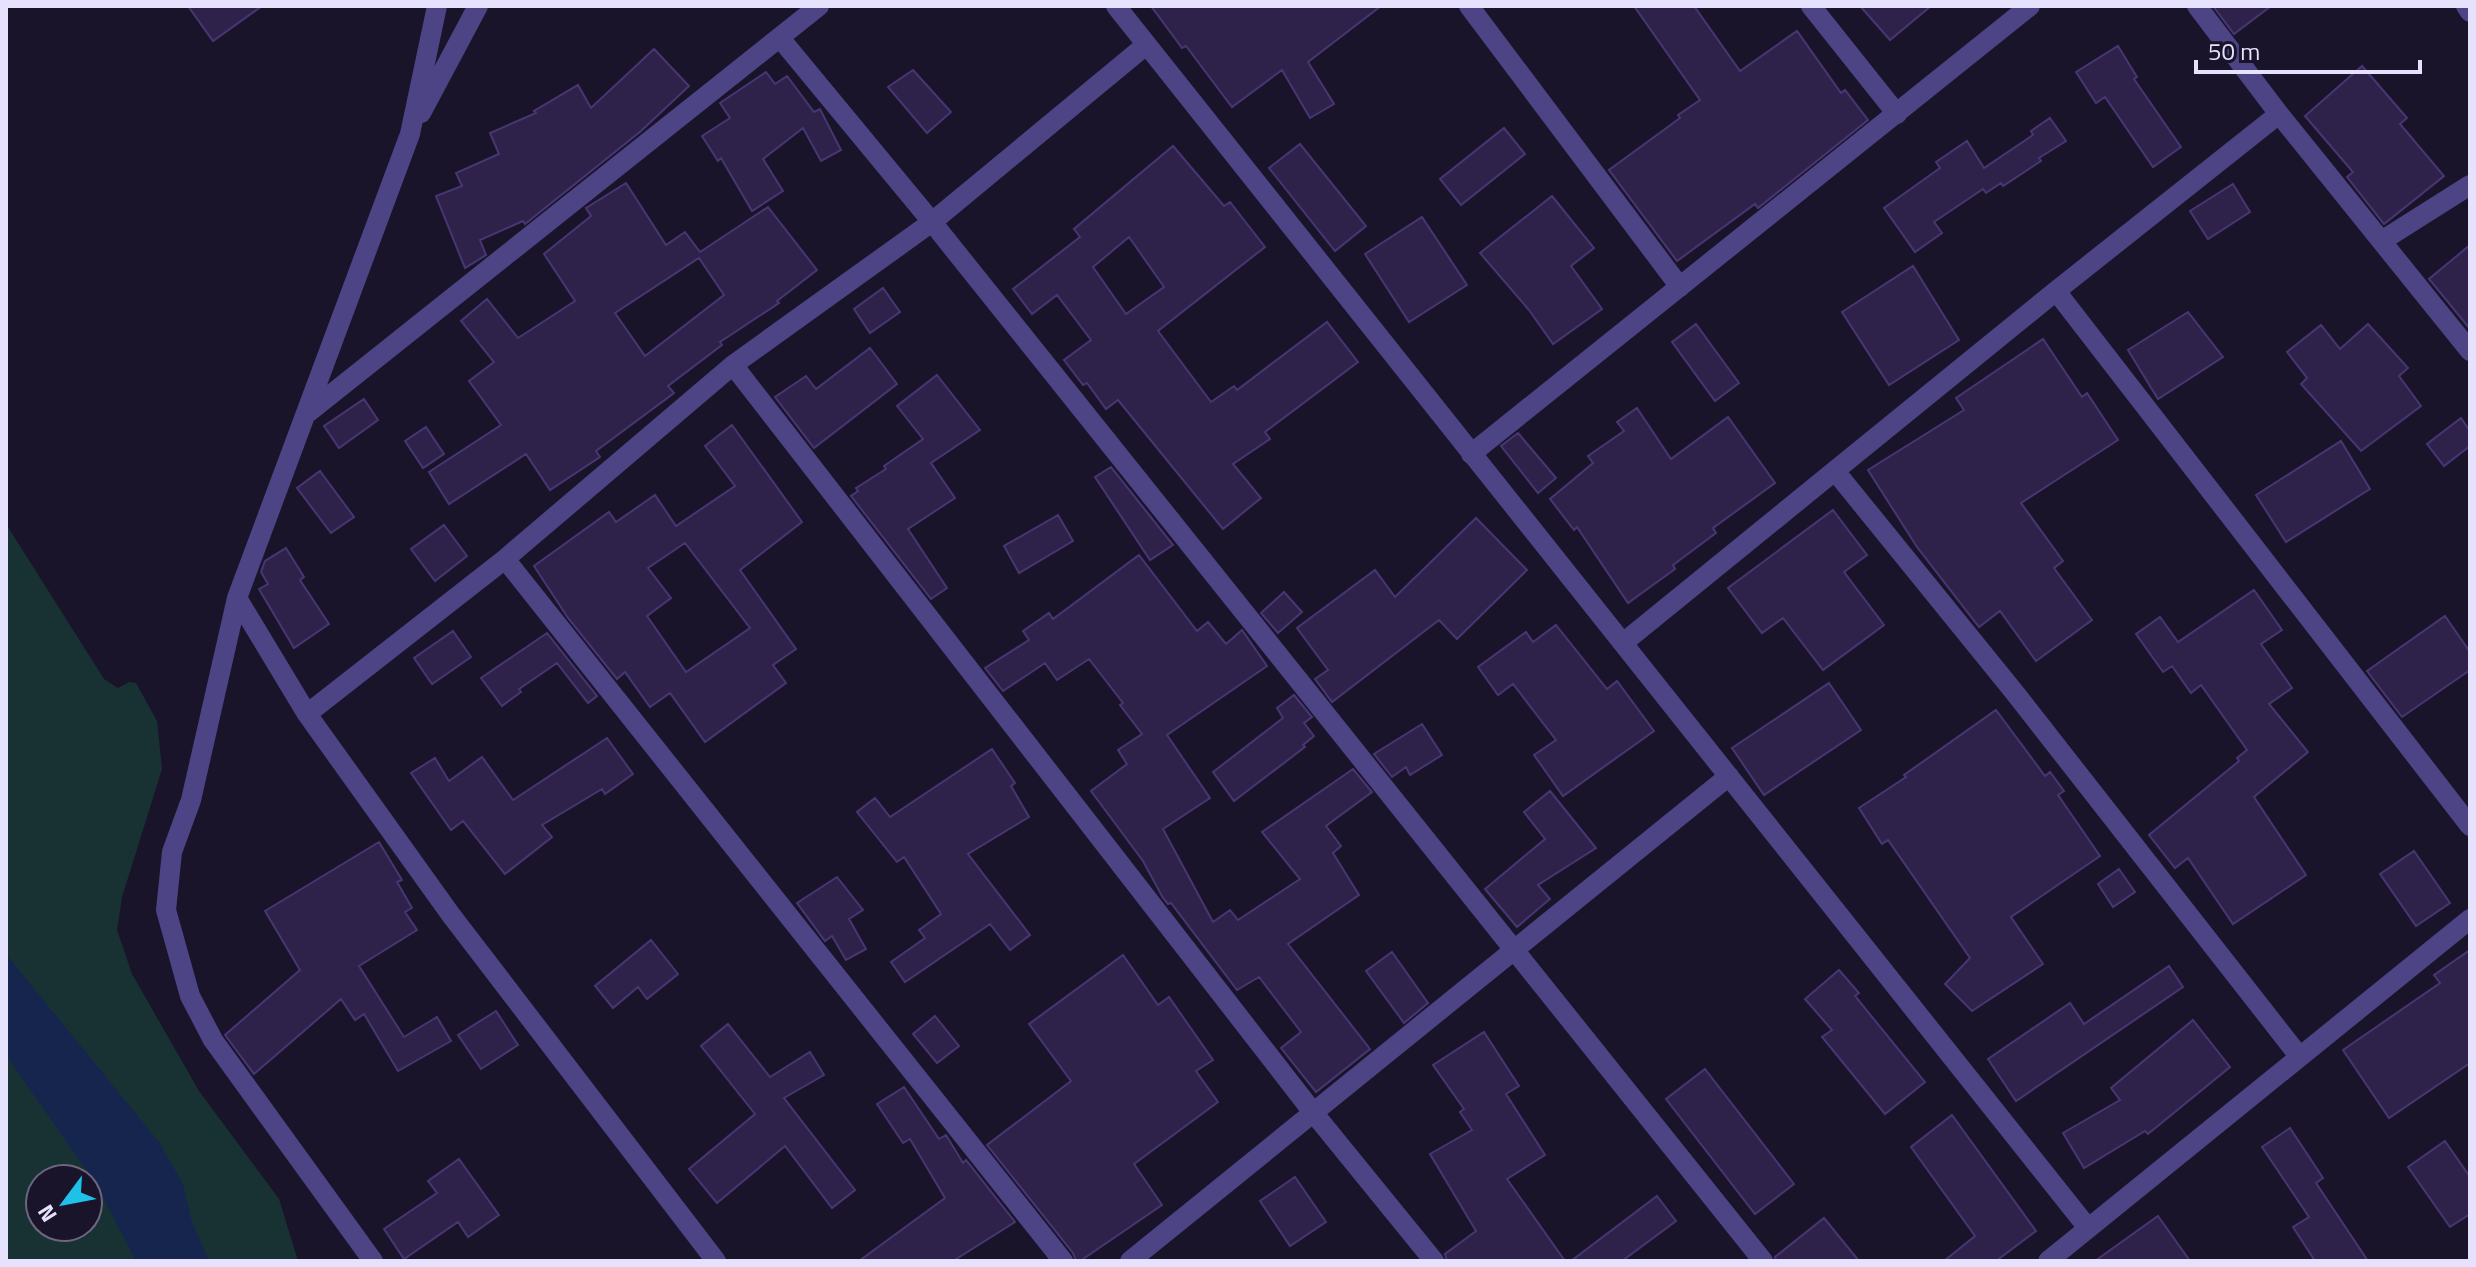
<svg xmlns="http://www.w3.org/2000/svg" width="2476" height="1267" viewBox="0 0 2476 1267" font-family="'Titillium Web',sans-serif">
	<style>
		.green { fill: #183234; fill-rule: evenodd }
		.water { fill: #15254e }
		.building { fill: #2e224a; stroke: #483673; stroke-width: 2; fill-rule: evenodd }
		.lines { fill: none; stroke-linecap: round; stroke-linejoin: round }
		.minor { stroke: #4d4485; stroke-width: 20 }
	</style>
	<rect width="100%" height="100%" fill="#1a142b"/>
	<path class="green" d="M6,524L104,679L118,688L129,682L136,683L157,721L162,769L122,897L117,930L132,974L199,1091L279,1199L298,1261H6ZM40,1179H88V1227H40Z"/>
	<path class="water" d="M6,954L159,1142L183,1184L192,1222L209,1261H136L97,1186L6,1055Z"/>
	<path class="building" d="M188,6H262L213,41Z
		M1151,6H1381L1308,62L1334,104L1310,118L1282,70L1232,107L1186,46L1182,48Z
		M1634,6H1694L1740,71L1797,31L1841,93L1845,90L1868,120L1758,208L1755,204L1677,261L1609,170L1680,118L1678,115L1700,100Z
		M1860,6H1931L1890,40Z
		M2213,6H2271L2234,34Z
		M2118,46L2137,77L2134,79L2181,147L2153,167L2105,97L2096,103L2076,72Z
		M654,49L689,86L641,131L525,224L523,221L480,240L486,255L465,268L436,196L462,186L456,173L499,154L490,133L536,113L534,111L578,85L591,108Z
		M2362,66L2407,118L2400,124L2444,176L2384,224L2347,177L2353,172L2305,116Z
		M913,70L951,112L927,133L888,87Z
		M766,72L775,84L787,76L814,112L820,109L841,150L821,161L803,128L763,159L783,191L752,211L721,158L718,161L702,136L730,118L720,103Z
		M2050,118L2066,141L2039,158L2041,161L2003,186L2001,183L1986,193L1983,189L1934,222L1942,233L1915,252L1884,208L1940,168L1936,162L1967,141L1984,168L2033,135L2031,131Z
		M1504,128L1525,154L1461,205L1440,179Z
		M1300,144L1366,226L1335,251L1269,168Z
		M1173,146L1224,206L1230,202L1265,247L1158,331L1211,402L1234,386L1237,390L1327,322L1358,362L1265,432L1270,439L1233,464L1261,498L1223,529L1118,400L1106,409L1087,383L1083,385L1064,360L1091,340L1057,295L1032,314L1013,289L1080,237L1074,229ZM1129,237L1164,287L1126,314L1093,267Z
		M626,183L666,245L685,232L700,252L768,207L817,270L777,301L779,303L720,342L722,345L668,386L674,393L596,451L600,457L550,490L526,454L449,504L429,472L501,425L469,381L494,362L461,321L487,299L518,338L575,301L544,254L591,216L586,208ZM699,258L724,295L645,356L615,313Z
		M2233,184L2250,212L2208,239L2190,211Z
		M1552,196L1594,248L1571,266L1602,309L1553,344L1529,310L1480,253Z
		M1422,217L1467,285L1409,322L1365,254Z
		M2470,245V329L2429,279Z
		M1913,266L1959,340L1889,385L1842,312Z
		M883,288L900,312L870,333L854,309Z
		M2188,312L2223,357L2158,399L2128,350Z
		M1696,324L1739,383L1715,401L1672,342Z
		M2368,324L2408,368L2399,376L2421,406L2361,451L2301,384L2307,378L2287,352L2321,325L2340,349Z
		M2043,339L2082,397L2087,393L2118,440L2021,503L2063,561L2054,568L2092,620L2036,661L2000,611L1979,627L1917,547L1868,470L1964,410L1956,398Z
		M870,348L897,384L814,448L775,397L806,376L816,389Z
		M937,375L980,430L931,463L955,498L908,529L947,588L931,599L851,496L858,491L856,488L886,469L884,466L923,439L897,406Z
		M364,399L378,420L339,448L324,426Z
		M1637,408L1671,459L1728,417L1775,483L1713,528L1716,533L1673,565L1675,569L1628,603L1577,527L1574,530L1550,499L1593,463L1588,456L1624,431L1617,422Z
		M2461,418L2470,431V446L2444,466L2427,444Z
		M732,425L802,522L740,570L796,649L773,665L786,683L705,742L670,693L650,707L625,672L617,679L568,618L534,566L609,512L616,522L655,495L676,526L735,486L705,446ZM685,543L750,628L686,672L647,616L671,598L648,568Z
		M426,427L444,454L423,468L405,441Z
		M1518,433L1556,478L1538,493L1501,446Z
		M2341,441L2370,489L2286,542L2256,495Z
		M1111,467L1173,545L1150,560L1095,477Z
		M320,471L354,517L331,533L297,488Z
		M1833,510L1867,555L1844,572L1884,625L1823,670L1783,618L1762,633L1728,588Z
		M1058,515L1073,541L1019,573L1004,546Z
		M1476,518L1527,570L1457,639L1439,620L1332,702L1315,679L1328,670L1297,628L1375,570L1395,597Z
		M444,525L467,556L435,581L411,549Z
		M286,548L304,577L300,580L329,624L294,648L259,589L268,584L261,572L265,561Z
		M1139,555L1197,631L1208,622L1226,644L1242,630L1267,666L1167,735L1210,798L1163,829L1213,922L1230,910L1238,920L1300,879L1262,832L1353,769L1372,792L1326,826L1341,846L1333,853L1359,895L1288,944L1370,1049L1316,1092L1281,1048L1301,1032L1259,977L1237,990L1171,903L1168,904L1163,898L1143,861L1091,791L1127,764L1118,750L1142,734L1120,705L1123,703L1089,659L1057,680L1045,663L1003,691L985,668L1029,640L1023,631L1049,613L1053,619Z
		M2254,590L2282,630L2261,644L2292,688L2269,704L2308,752L2254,797L2306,875L2233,924L2188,858L2175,868L2149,835L2239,761L2237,758L2247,750L2201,685L2191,693L2172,666L2163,672L2136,634L2160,617L2178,642Z
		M1284,592L1302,612L1278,633L1261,613Z
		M2445,616L2470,652V670L2402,717L2367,671Z
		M1556,625L1607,689L1617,681L1654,731L1563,796L1534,755L1556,740L1513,684L1498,695L1478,667L1526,632L1533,642Z
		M453,631L471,657L432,684L414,658Z
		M547,633L597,696L588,703L557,663L519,689L521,692L502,706L481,678Z
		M1829,683L1861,730L1764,795L1732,748Z
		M1294,695L1312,717L1304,723L1314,736L1303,745L1305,747L1234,801L1213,772L1283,718L1277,708Z
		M1996,710L2045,776L2050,772L2064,791L2058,795L2100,856L2011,917L2043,964L1972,1011L1945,984L1970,958L1888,840L1882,844L1859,808L1906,777L1904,775Z
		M1422,724L1442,755L1410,775L1406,767L1392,777L1374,754Z
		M607,738L633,774L605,794L602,789L542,825L552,837L505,874L463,821L451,830L411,773L435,758L449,781L482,757L513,800Z
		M992,749L1015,783L1011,786L1029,817L968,854L1030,935L1010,950L990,924L905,982L891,962L925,938L919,930L941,914L904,857L897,862L857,812L875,798L890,817Z
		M1550,791L1596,848L1538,885L1550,899L1517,927L1485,889L1545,839L1524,812Z
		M379,842L402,880L397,882L412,908L405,912L417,930L359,966L404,1037L437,1017L451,1041L398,1071L364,1014L355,1020L341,999L254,1074L225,1035L300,970L265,911Z
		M2414,851L2450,903L2416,926L2380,874Z
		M2119,869L2135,892L2113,907L2098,884Z
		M837,877L863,910L849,919L866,949L846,960L832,936L825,941L797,903Z
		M651,940L678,974L647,999L638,987L613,1008L595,986Z
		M2470,950V1063L2389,1118L2343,1050L2440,983L2434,975Z
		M1392,952L1428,1003L1404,1023L1366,971Z
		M1123,955L1158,1005L1169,997L1213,1060L1196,1071L1218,1102L1134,1164L1162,1205L1080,1261H1076L1073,1253L987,1145L1071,1081L1029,1024Z
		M2169,966L2183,987L2016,1101L1988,1059L2070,1003L2084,1024Z
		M1839,970L1859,993L1855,996L1925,1082L1885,1114L1822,1037L1832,1030L1805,999Z
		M496,1011L518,1045L481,1069L458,1035Z
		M935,1016L959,1046L937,1063L913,1034Z
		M2193,1020L2230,1067L2148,1134L2145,1131L2084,1168L2063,1133L2120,1100L2111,1088Z
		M728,1024L770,1077L810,1052L824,1075L784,1098L855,1190L832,1208L785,1146L717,1203L689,1169L755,1114L701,1046Z
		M1484,1032L1519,1086L1506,1094L1545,1155L1507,1179L1565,1261H1447L1445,1254L1476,1231L1430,1154L1472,1130L1460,1112L1464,1109L1433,1065Z
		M1705,1069L1794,1184L1755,1214L1666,1099Z
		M904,1087L939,1139L946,1135L963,1163L966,1160L1015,1222L953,1261H859L945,1198L910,1139L903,1143L877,1104Z
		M1952,1115L2036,1231L1996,1261H1944L1975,1236L1911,1147Z
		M2290,1128L2323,1178L2316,1183L2368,1261H2315L2293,1227L2309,1217L2262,1147Z
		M2445,1141L2470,1177V1214L2450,1227L2408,1167Z
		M459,1159L499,1215L468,1237L458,1222L404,1259L384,1229L437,1193L428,1181Z
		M1295,1177L1326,1222L1290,1246L1260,1201Z
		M1657,1196L1676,1221L1622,1261H1571Z
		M2158,1216L2190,1261H2095Z
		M1824,1218L1859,1261H1776L1775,1257Z"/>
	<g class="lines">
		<path class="minor" d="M1116,6L2088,1228
			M1469,6L1680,287
			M1811,6L1897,114
			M2197,6L2279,114L2470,351
			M2466,6L2470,12
			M780,38L932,222L1763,1261
			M421,113L478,6
			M2383,240L2470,185
			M2056,291L2470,826
			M733,365L1312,1111L1434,1261
			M309,412L819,6
			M1471,454L2030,6
			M1835,471L2015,693L2299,1056
			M505,559L1063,1261
			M237,598L307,714L451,915L716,1261
			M1623,643L2056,291L2279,114
			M307,714L505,559L733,365L932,222L1146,45
			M373,1261L213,1040L190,996L166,910L172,852L191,800L237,598L410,134L437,6
			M1130,1261L1729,776
			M2048,1261L2470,919"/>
	</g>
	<rect width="2476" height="1267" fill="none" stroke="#e6e1fc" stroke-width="16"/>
	<g transform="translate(64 1203) rotate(238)"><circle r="38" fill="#1a142b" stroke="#6c667f" stroke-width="2"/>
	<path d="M0-6L14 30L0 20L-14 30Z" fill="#1fc1e9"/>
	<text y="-12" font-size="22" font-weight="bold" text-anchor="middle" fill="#e6e1fc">N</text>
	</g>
	<path d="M2196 60v12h224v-12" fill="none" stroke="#e6e1fc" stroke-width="4"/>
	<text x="2208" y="60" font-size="24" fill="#e6e1fc" stroke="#1a142b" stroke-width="6" paint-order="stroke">50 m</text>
</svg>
